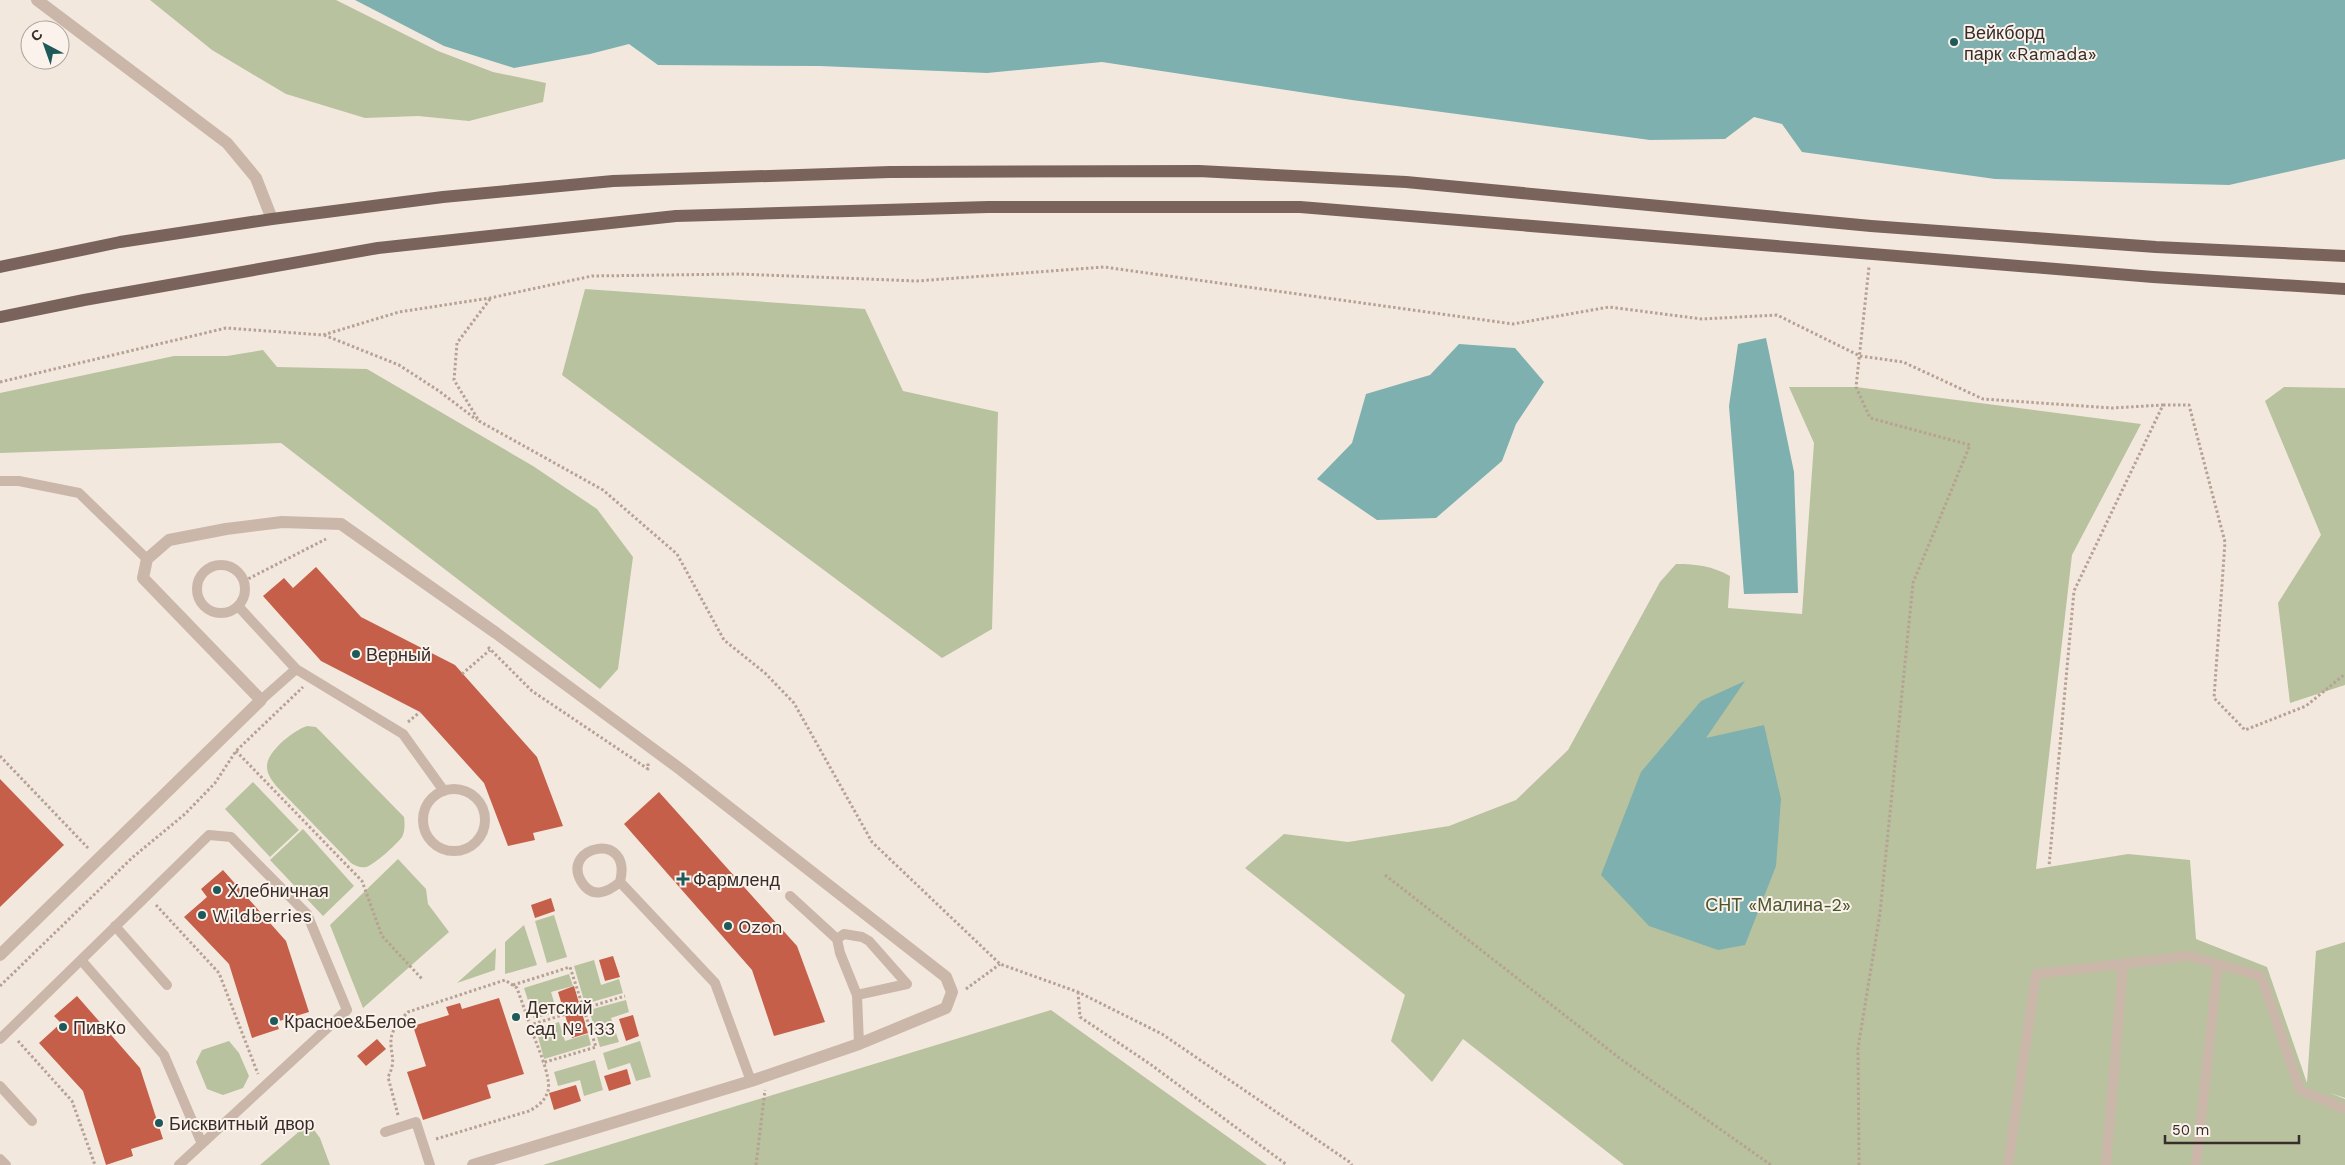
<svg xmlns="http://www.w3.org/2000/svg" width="2345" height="1165" viewBox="0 0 2345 1165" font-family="'Work Sans',sans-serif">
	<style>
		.green { fill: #b8c29e }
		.water { fill: #7db0af }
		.building { fill: #c65f49 }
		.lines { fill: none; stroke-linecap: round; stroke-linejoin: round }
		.path { stroke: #b7a194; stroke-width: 3; stroke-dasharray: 2.5 2.5; stroke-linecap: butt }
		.lane { stroke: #cbb7aa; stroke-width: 10 }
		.street { stroke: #cbb7aa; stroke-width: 12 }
		.primary { stroke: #7a635a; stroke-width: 12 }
		.poi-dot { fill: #1e5a5a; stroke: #faf2eb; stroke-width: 2 }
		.labels { text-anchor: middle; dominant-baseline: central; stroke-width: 4; stroke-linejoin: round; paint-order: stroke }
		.poi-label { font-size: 18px; fill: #382d29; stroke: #faf2eb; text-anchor: start }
		.park-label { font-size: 18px; fill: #4a572d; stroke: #faf2eb }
	</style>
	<rect width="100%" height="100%" fill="#f3e8de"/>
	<path class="green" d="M150,0H336L438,51L493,72L546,83L543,102L469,121L418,116L365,118L286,94L212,50Z
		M585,289L865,309L903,391L998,412L992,629L942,658L562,375Z
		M263,350L277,367L367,369L533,466L597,509L633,557L618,669L600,689L281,443L0,453V393L174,356H227Z
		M1789,387H1856L2141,424L2072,555L2036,869L2128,854L2190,860L2196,939L2267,967L2307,1083L2316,951L2345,942V1098L2330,1093L2345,1099V1165H1624L1463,1039L1432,1082L1391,1041L1405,995L1245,868L1284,834L1348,842L1449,826L1516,800L1568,750L1660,582L1676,564C1697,564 1712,566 1730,576L1728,608L1802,614L1814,443Z
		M2284,387L2345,388V685L2290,703L2278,603L2321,535L2265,401Z
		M307,726L316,727L322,733L404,817C405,824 405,831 402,837C397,844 374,865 366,867C360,868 356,866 351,863L278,788C273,782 267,775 267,767C266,752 294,730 307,726Z
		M253,782L299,830L270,857L225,809Z
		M303,829L354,886L323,916L270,860Z
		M398,859L426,889L428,904L449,932L363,1008L330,925Z
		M554,915L567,957L547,963L535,921Z
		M524,925L537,965L505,974V942Z
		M496,948L495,970L457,983Z
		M594,960L601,985L619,979L623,993L585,1004L574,966Z
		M569,974L573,986L551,992L557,1012L534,1019L524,988Z
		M626,1000L629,1012L611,1018L619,1042L600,1047L589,1010Z
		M1051,1010L1267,1165H543Z
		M559,1022L565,1041L588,1034L591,1045L544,1059L536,1029Z
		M229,1041L239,1053L249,1076L243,1088L223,1095L207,1089L196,1062L202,1050Z
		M640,1041L651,1077L636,1081L630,1063L608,1070L603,1053Z
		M595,1060L603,1090L584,1096L580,1080L558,1086L554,1072Z
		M309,1123L320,1138L330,1165H260Z"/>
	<path class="water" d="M355,0H2345V159L2229,185L1995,179L1802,152L1782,124L1754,117L1725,139L1650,140L1352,100L1102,62L987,73L820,66L658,65L629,44L590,54L514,68L444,46Z
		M1766,338L1794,472L1798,593L1744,594L1729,406L1738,344Z
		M1459,344L1515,348L1544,382L1516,424L1502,461L1436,518L1377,520L1317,479L1352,443L1366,394L1430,375Z
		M1745,681L1706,738L1764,725L1781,799L1776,866L1745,945L1718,950L1649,926L1601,875L1641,772L1701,701Z"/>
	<path class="building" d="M316,567L361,617L455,665L537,757L563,826L533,833L535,840L508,846L484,783L420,712L321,661L263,596L284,578L293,588Z
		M0,779L64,845L0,907Z
		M659,792L797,946L825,1022L774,1036L752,970L624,824Z
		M223,870L286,941L309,1012L276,1022L279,1029L252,1038L229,964L184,917L207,897L201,889Z
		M551,898L555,911L535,918L531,905Z
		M613,956L620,977L605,981L599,960Z
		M574,986L588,1033L572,1038L558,992Z
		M77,996L140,1068L163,1139L131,1149L133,1156L106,1165L83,1091L39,1043L61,1023L54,1016Z
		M499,998L524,1074L487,1085L491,1098L423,1120L407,1072L426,1066L413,1026L449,1015L446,1007L460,1003L462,1009Z
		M633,1015L639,1036L626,1041L619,1019Z
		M377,1039L386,1049L366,1066L357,1056Z
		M627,1069L631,1084L609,1091L604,1076Z
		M576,1085L581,1101L554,1110L549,1093Z"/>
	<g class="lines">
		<path class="path" d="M490,299L457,343L454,380L479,421L603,490L677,554L724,640L765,673L794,703L872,842L1000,964L1078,992L1162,1034L1351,1163L1352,1165
			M324,335L399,365L439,391L477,420
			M0,382L226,328L323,335L399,312L490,298L592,276L739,274L917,281L1104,267L1513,324L1609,307L1702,319L1777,315L1860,356L1903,362L1983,399L2112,408L2163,405L2074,591L2049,866
			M2163,405H2189L2225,542L2214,698L2245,730L2306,706L2345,674
			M244,581L326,539
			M488,647L532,691L648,769V762
			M462,674L490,650
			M408,722L420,712
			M236,751L362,881L382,936L423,980
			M0,756L88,848
			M1385,875L1622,1060L1771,1165
			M156,905L219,973L258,1074
			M513,985L570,967L596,1047L542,1063
			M0,986L133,857L185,814L215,783L236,751L303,687
			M966,989L1000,964
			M1078,992L1080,1017L1150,1064L1287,1165
			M18,1041L72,1101L95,1165
			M398,1115L388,1077C397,1060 390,1055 391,1039C392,1029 401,1019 408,1012L505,980L517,988L530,1025L625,996
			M436,1139L529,1111C537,1107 545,1101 548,1091C552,1077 535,1041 530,1026
			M756,1165L765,1090
			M1859,1165L1858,1048L1880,913L1913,583L1970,445L1870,418L1856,387L1869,267"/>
		<path class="lane" d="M0,481H19L79,493L147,559
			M197 589a24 24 0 1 1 48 0a24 24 0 1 1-48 0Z
			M238,606L296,669
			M261,700L296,669L403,734L444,791
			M423 820a31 31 0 1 1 62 0a31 31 0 1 1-62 0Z
			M620,882C608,892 592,900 581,881C561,846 633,830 620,882L715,983L751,1081
			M790,896L837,939
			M115,926L167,985
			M81,960L164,1055L202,1144
			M857,995L907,984L869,941L862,937L844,934L837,939L840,953L857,995L859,1044
			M0,1039L209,835L231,837L307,914L347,1010L179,1165
			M0,1086L32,1121
			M385,1132L416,1122L430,1165
			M0,1159L6,1165
			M2008,1165L2036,974L2189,956L2261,976L2300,1090L2345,1109
			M2106,1165L2123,964
			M2196,1165L2218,964"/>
		<path class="street" d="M37,0L227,143L256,178L272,219
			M0,955L261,700L143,578L147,559L169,540L226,529L282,522L341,524L496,633L680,769L946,977L952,992L946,1008L859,1044L751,1081L473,1165"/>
		<path class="primary" d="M0,267L120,242L272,219L443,197L613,181L890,172L1199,171L1406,182L1871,226L2156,247L2345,256
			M0,317L84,300L378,248L676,216L988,207H1300L2153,277L2345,289"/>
	</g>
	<g class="poi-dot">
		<circle cx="1954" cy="42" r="5"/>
		<circle cx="356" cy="654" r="5"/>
		<path d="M680.5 871.5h5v5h5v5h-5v5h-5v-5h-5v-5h5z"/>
		<circle cx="217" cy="890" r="5"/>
		<circle cx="202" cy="915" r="5"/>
		<circle cx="728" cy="926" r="5"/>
		<circle cx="516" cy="1017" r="5"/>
		<circle cx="274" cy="1021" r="5"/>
		<circle cx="63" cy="1027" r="5"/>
		<circle cx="159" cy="1123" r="5"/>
	</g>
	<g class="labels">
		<g class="poi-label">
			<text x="1964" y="32">Вейкборд<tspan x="1964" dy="21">парк «Ramada»</tspan></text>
			<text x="366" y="654">Верный</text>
			<text x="693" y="879">Фармленд</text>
			<text x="227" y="890">Хлебничная</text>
			<text x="212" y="915">Wildberries</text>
			<text x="738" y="926">Ozon</text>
			<text x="526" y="1007">Детский<tspan x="526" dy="21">сад № 133</tspan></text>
			<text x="284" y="1021">Красное&amp;Белое</text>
			<text x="73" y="1027">ПивКо</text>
			<text x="169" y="1123">Бисквитный двор</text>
		</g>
		<g class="park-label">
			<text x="1778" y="904">СНТ «Малина-2»</text>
		</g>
	</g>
	<g transform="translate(45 45) rotate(319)"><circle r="24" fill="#faf2eb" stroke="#aca39d"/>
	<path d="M0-4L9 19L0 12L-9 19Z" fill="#1e5a5a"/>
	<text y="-8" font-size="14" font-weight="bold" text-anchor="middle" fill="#382d29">С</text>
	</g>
	<path d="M2165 1135v8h134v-8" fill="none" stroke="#382d29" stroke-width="2.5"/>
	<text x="2172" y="1135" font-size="15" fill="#382d29" stroke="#faf2eb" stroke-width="4" paint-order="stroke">50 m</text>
</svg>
